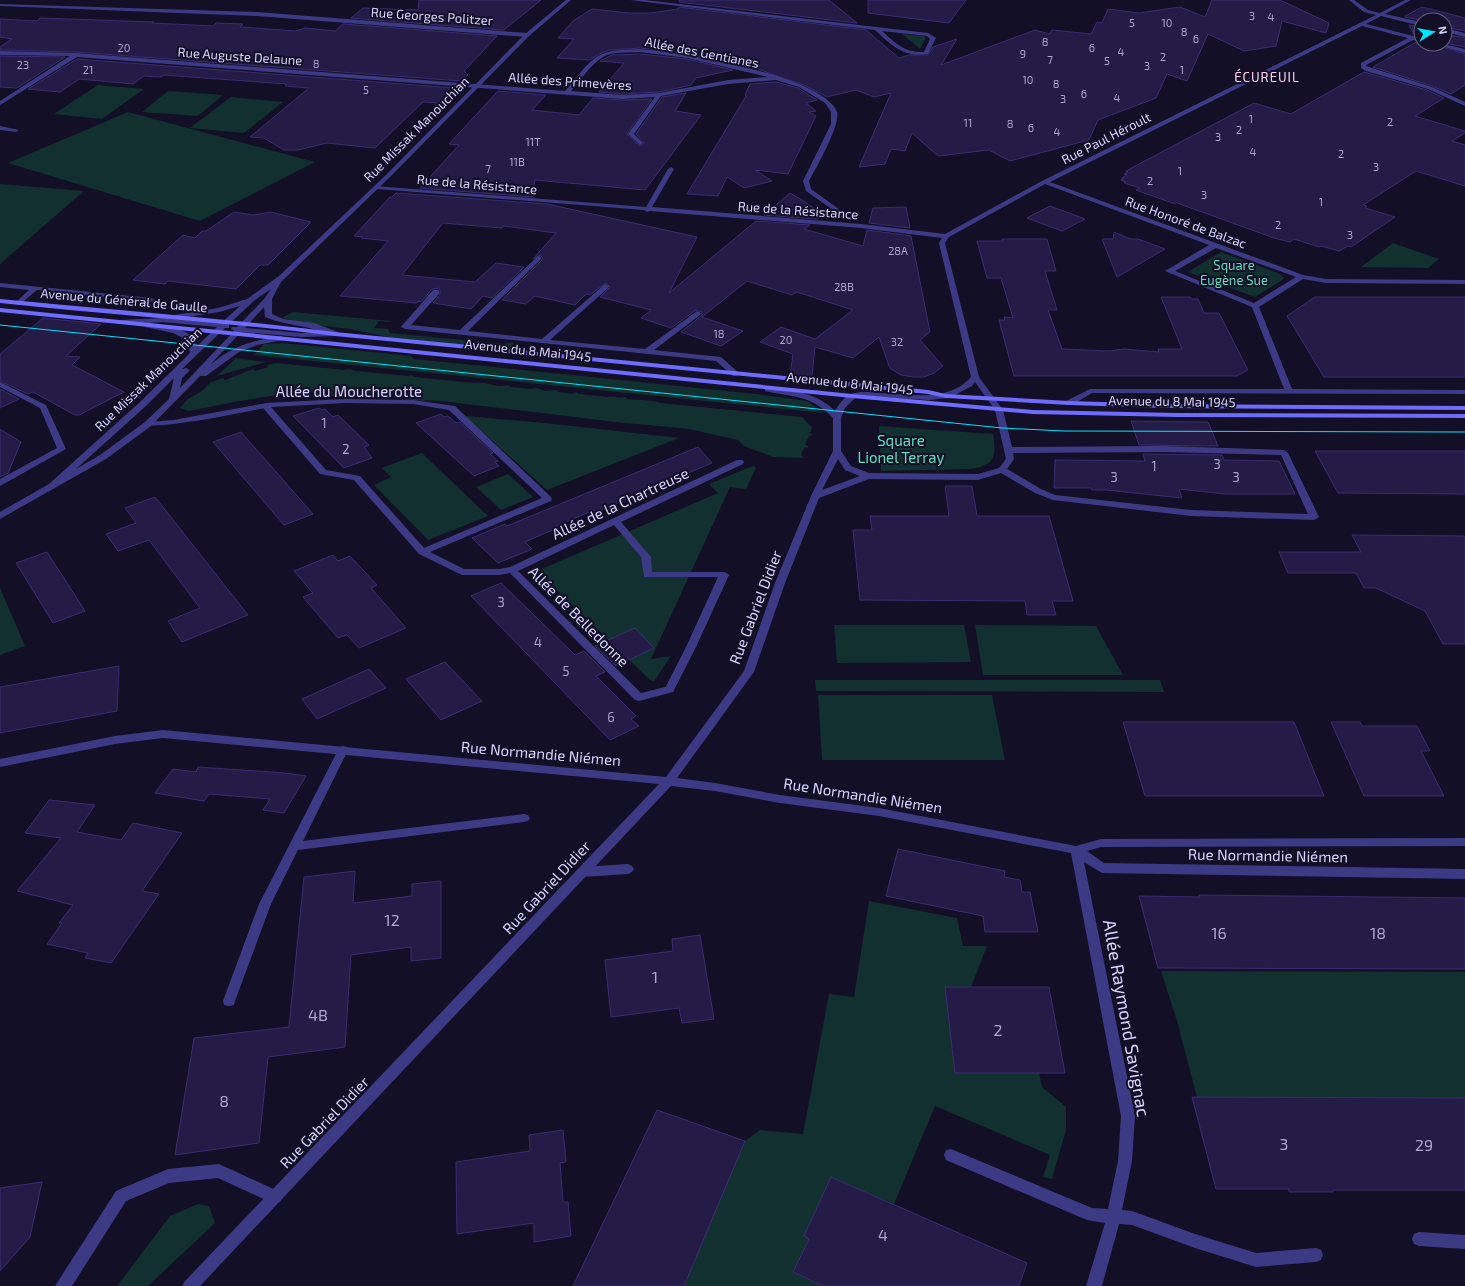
<svg xmlns="http://www.w3.org/2000/svg" width="1465" height="1286" viewBox="0 0 1465 1286" font-family="'Exo 2',sans-serif">
	<style>
		.green { fill: #12302f }
		.building { fill: #241b47; stroke: #3b2d73 }
		.lines { fill: none; stroke-linecap: round; stroke-linejoin: round }
		.service { fill: #3d3a85; fill-rule: evenodd }
		.minor { fill: #3d3a85; fill-rule: evenodd }
		.tertiary { fill: #3d3a85; fill-rule: evenodd }
		.secondary { fill: #6f6bff; fill-rule: evenodd }
		.tram { stroke: #00e5ff; stroke-width: 1 }
		.labels { text-anchor: middle; dominant-baseline: central; stroke-width: 4; stroke-linejoin: round; paint-order: stroke }
		.far-number-label { font-size: 11px; fill: #aca6d1 }
		.far-street-label { font-size: 13px; fill: #d9d4ff; stroke: #130f26 }
		.far-neighbourhood-label { font-size: 13px; letter-spacing: 1px; fill: #ffd6f0; stroke: #130f26 }
		.far-park-label { font-size: 13px; fill: #5fe0c0; stroke: #130f26 }
		.number-label { font-size: 13px; fill: #aca6d1 }
		.street-label { font-size: 15px; fill: #d9d4ff; stroke: #130f26 }
		.park-label { font-size: 15px; fill: #5fe0c0; stroke: #130f26 }
		.near-number-label { font-size: 16px; fill: #aca6d1 }
		.near-street-label { font-size: 18px; fill: #d9d4ff; stroke: #130f26 }
	</style>
	<rect width="100%" height="100%" fill="#130f26"/>
	<path class="green" d="M902,34L923,36L926,38L920,49Z
		M98,85L144,89L102,119L54,114Z
		M168,91L223,95L198,116L142,112Z
		M231,97L283,102L244,133L190,128Z
		M128,112L315,162L200,221L8,163Z
		M0,184L84,191L0,264Z
		M1393,243L1439,259L1428,268L1361,267Z
		M1221,252L1278,273L1284,278L1281,281L1255,297L1188,272Z
		M293,312L391,321L390,322L379,321L374,328L388,329L390,333L504,344L512,342L514,345L512,348L504,349L393,338L350,329L315,325L281,318Z
		M282,343L411,356L414,359L756,394L807,401L824,413L254,355L264,344Z
		M236,358L266,362L217,376Z
		M276,363L345,370L349,369L356,371L408,376L412,375L414,377L474,383C486,380 496,389 508,385L510,387L532,389L536,388L545,391L556,390L559,392L572,394L576,392L579,394L608,397C613,395 618,399 625,397L627,399C634,400 656,400 660,403L802,417L812,427L810,433L813,435L809,436L805,444L809,447L804,448L801,455L804,458L773,457L744,446L738,440L689,429L616,422L441,401L404,400L418,394L413,391L407,394L402,392L396,394L391,392L386,395L381,392L374,395L369,393L364,395L359,392L353,395L349,393L343,395L338,393L332,396L327,393L314,394L312,392C270,394 230,403 189,411L180,408L188,399L202,391L211,382L223,378L225,380L253,369L255,371L268,367L267,365Z
		M466,416L545,423L679,438L547,490L466,417Z
		M879,426L993,434C997,458 994,465 970,469L881,471Z
		M422,453L488,516L428,540L374,485L391,477L382,468Z
		M754,466L756,468L755,470L746,489L730,487L651,659L671,656L654,681L650,680L537,571L718,493L709,484L750,467Z
		M508,474L533,497L501,510L476,487Z
		M0,588L25,646L0,655Z
		M834,625H964L971,662L837,663Z
		M975,625L1096,626L1123,675H983Z
		M815,680H1160L1164,692L816,691Z
		M818,695H992L1005,760H822Z
		M869,901L957,918L963,946H987L971,987L945,988L955,1073H1039L1042,1087L1066,1107V1130L1052,1179L1043,1177L1050,1155L935,1106L894,1204L831,1177L804,1236L809,1239L793,1272L823,1286H684L745,1141L760,1130L803,1134L829,994L854,997Z
		M1161,971L1465,972V1098L1197,1097L1177,1021Z
		M198,1204L209,1206L215,1223L148,1286H117L170,1216Z"/>
	<path class="building" d="M419,0H541L504,30L351,18L363,8L418,10Z
		M679,0H829L857,23L679,2Z
		M868,0H966L949,23L868,13Z
		M1212,0H1280L1329,23L1326,33L1282,21L1276,46L1244,51L1208,34L1187,81L1167,74L1156,98L1098,120L1089,140L1010,161L989,150L938,156L912,133L905,151L891,149L885,164L859,167L891,93L874,97L856,90L827,97L806,86L758,69L760,65L751,67L685,53L640,48L609,50L599,54L590,60L557,58L574,39L558,38L573,21L592,9L629,13H651L678,9L679,7L866,30L899,58L909,55H928L933,47L957,39L941,65L1035,30L1049,34L1052,30L1091,34L1097,22L1102,23L1108,9L1139,13L1180,7L1205,17Z
		M1422,7L1465,18V31L1445,27V20H1421L1405,17V16Z
		M40,18L154,22L152,23L213,26L216,23L243,24L240,27L296,31L305,28L335,31L343,24L497,36L464,71L468,75L461,81L76,52L0,50V47L12,39L0,37V19L37,21Z
		M1409,25L1421,27V36L1414,35Z
		M1445,34L1465,38V47L1445,43Z
		M1416,42L1433,44L1465,54V85L1451,94L1432,86L1373,67Z
		M640,54L687,59L733,70L696,78L691,85L659,92L622,94L599,92L624,63L600,61L612,55Z
		M0,56L65,57L17,88L0,87Z
		M77,59L455,88L438,103L423,102L375,148L327,143L298,150H284L264,138L250,137L309,88L285,86L287,84L164,75L161,77L144,76L133,84L79,79L60,92L28,89Z
		M1364,72L1427,90L1444,98L1415,116L1465,131V133L1452,141L1465,145V186L1416,171L1363,205L1367,206L1365,208L1395,217L1351,247L1348,246L1339,251L1321,246L1319,247L1294,239L1290,242L1274,238L1177,203L1175,204L1136,190L1140,188L1124,183L1126,182L1121,180L1124,179L1122,178L1127,175L1124,174L1128,172L1126,171L1254,103L1291,114Z
		M776,82L798,88L817,100L806,103L816,111L809,112L816,116L788,174L755,170L772,181L744,188L727,177L718,196L687,194L746,96L745,95L750,84Z
		M498,91L546,95L532,110L579,115L593,98L622,100L652,99L627,134L640,146L644,143L636,134L662,97L686,93L675,111L701,115L645,190L535,180L532,197L420,188L459,145L449,144Z
		M396,193L547,204L697,237L669,293L756,221L810,225L804,229L863,246L867,230L911,236L930,332L920,340L943,366L934,373L924,377H913L901,375L891,369L889,366L879,337L853,358L815,347L812,376L790,375L793,354L760,342L781,327L815,339L853,310L797,292L792,295L747,281L702,317L743,331L721,346L681,332L701,316L702,312L696,310L671,328L641,318L651,310L600,297L610,287L606,283L590,295L586,294L575,305L535,296L526,304L502,300L542,260V257L540,255L533,259L556,233L504,226L502,228L443,223L402,275L475,282L496,263L524,267L492,298L483,296L471,309L433,303L440,295V290L439,288L432,289L421,302L418,301L417,303L340,296L388,241L361,238L362,237L354,236L390,197H392Z
		M790,193L802,200L824,215L818,219L764,215Z
		M1050,206L1085,219L1062,231L1027,218Z
		M906,207L910,228L869,223L873,208Z
		M234,212L253,215L271,212L311,222L268,265H260L236,289L168,281L165,284L133,280L183,235L195,238L202,231H206Z
		M1114,232L1130,239H1138L1165,249L1117,277L1102,239H1113Z
		M1002,239H1047L1056,271H1045L1057,310H1048L1062,349L1109,351L1124,349L1159,352L1158,349H1182L1161,297H1190L1191,299H1198L1204,313H1219L1248,370L1237,376H1014L999,320H1005L1004,317L1013,318L1001,278H987L977,241H1003Z
		M1315,297H1465V377H1324L1287,316Z
		M43,318L101,324L66,356L80,357L72,365L124,392L79,415H75L33,392L28,394L0,381V354Z
		M0,389L19,399L0,408Z
		M319,408L322,410L325,409L333,417L338,415L369,445L364,447L372,458L344,468L293,416Z
		M441,414L444,417L448,416L456,423L460,422L493,453L490,454L498,461L495,462L499,466L474,476L416,423Z
		M1131,421L1208,422L1218,446L1139,445Z
		M0,429L21,442L8,473L0,477Z
		M241,432L313,514L284,525L213,442Z
		M698,447L712,463L596,512L594,510L556,526L557,528L525,542L532,549L498,563L472,538L505,524L507,526Z
		M1315,451H1465V494L1338,493Z
		M1143,454L1222,455L1224,460L1279,461L1295,494H1226L1179,489L1182,498L1106,490H1092L1091,488H1054L1055,460L1145,461Z
		M945,486H972L977,516H1049L1073,601H1052L1056,615H1027L1025,601L860,600L853,530H872L870,516H949Z
		M155,497L248,615L182,642L168,621L200,608L149,540L118,551L106,534L136,523L125,508Z
		M1352,535L1465,536V644H1443L1425,611L1376,588H1364L1356,573H1288L1279,552H1361Z
		M47,552L85,611L53,623L16,563Z
		M333,555L338,561L350,556L377,585L371,588L406,628L359,648L347,635L338,638L303,597L313,593L294,571Z
		M501,583L575,655L584,651L605,672L596,676L636,716L631,719L639,726L610,740L471,596Z
		M635,628L654,648L616,666L595,646Z
		M445,662L482,701L441,720L406,679Z
		M119,666L117,711L0,733V687Z
		M369,669L386,688L317,719L302,699Z
		M1123,722H1294L1324,796H1145Z
		M1331,722H1360L1362,726H1417L1430,751H1421L1444,796H1364Z
		M198,767L285,773L306,776L284,813L263,810L270,799L209,794L204,801L155,793L173,769L196,772Z
		M49,800L95,805L77,832L121,840L133,823L182,833L142,891L159,894L111,963L85,958L88,953L47,944L62,923H59L73,905L17,891L61,838L25,833Z
		M898,849L1005,871L1004,877L1020,880L1022,892H1030L1038,932H985L983,916L886,896Z
		M355,871L353,903L412,896V884L441,881V958L411,961V947L351,955L345,1047L268,1057L259,1143L175,1155L194,1038L289,1027L304,877Z
		M1199,895L1465,898V969L1158,968L1139,896L1200,897Z
		M700,935L714,1019L682,1023L679,1008L611,1017L605,960L673,951L672,939Z
		M945,987H1049L1065,1073H955Z
		M1192,1097L1465,1098V1190H1333V1192H1289V1189H1216Z
		M657,1110L745,1141L684,1286H573Z
		M563,1130L566,1162L560,1163L563,1202H568L571,1236L534,1242V1223L457,1234L456,1162L530,1151L529,1135Z
		M831,1177L1027,1263L1019,1286H823L793,1272L809,1239L804,1236Z
		M42,1182L30,1237L0,1271V1188Z"/>
	<g class="lines">
		<path class="service" d="M539,256L541,257V259L468,331L542,339L605,284L609,286L608,288L550,340L645,349L697,311L701,313L700,315L654,350L721,357L740,374L736,376H733L716,361L405,329L401,327L433,290H439V294L411,325L460,330L537,257Z
			M0,283L151,298L155,300L151,302L37,290L19,305L15,303L29,290L0,287Z
			M0,382L46,405L66,449L0,486V479L57,448L40,408L0,387Z
			M261,404H264V408C248,412 152,431 144,424L148,422L173,420Z
			M724,572L729,575L696,647L673,692H665L664,690L686,647L719,575Z
			M343,746L347,747L348,750L303,841L524,814L528,815L530,818L528,821L524,822L298,850L271,904L235,1001L234,1005L229,1006L224,1005L223,1001L259,904L338,750L339,747Z
			M628,864L632,866L634,869L632,872L628,874L582,877L578,875L576,872L578,869L582,867Z
			M219,1164L280,1192L282,1197L280,1202L275,1204L270,1202L218,1178L169,1183L126,1201L72,1286H55L116,1191L168,1169Z"/>
		<path class="minor" d="M630,0H645L928,33L936,38L928,54C904,58 891,45 875,30ZM882,31L927,36L930,39L924,52C905,53 895,43 882,31Z
			M1349,0H1354L1368,10L1380,13L1405,0H1411L1385,14L1421,22V26L1381,16L1366,24L1421,38V42L1413,40L1366,65V66L1432,87L1465,102V106L1428,89L1366,71L1361,68V63L1408,38L1362,26L1050,182L1303,275L1326,279L1465,280V284L1326,283L1303,279L1259,307L1292,389L1465,390V394L1092,393L1072,405H1066V401L1090,389H1284L1252,307L1165,271L1209,245L1045,184L949,237L945,243L979,377L1003,410L1012,447L1164,446L1284,450L1288,453L1319,517L1314,520L1191,516L1053,500L1035,493L1001,473L978,480L869,479L819,498L785,583L754,672L677,778L715,783L780,795L879,808L1076,846L1101,839L1465,838V846L1101,847L1087,851L1104,863L1465,869V879L1102,873L1084,862L1135,1116L1132,1161L1122,1210L1132,1211L1195,1234L1256,1253L1316,1248L1321,1250L1323,1255L1321,1260L1316,1262L1256,1267L1195,1248L1132,1225L1119,1224L1102,1286H1086L1105,1223L1087,1220L946,1160L944,1155L946,1150L951,1149L1092,1208L1108,1209L1118,1161L1121,1116L1071,853L879,816L780,803L715,791L671,786L200,1286H182L185,1281L659,784L163,738L115,744L0,767V759L115,736L163,730L666,777L744,671L775,583L811,496L833,451V418C810,394 795,398 765,391V387C770,386 776,388 781,389C801,392 821,396 835,411C838,405 845,396 851,394C860,391 869,392 879,393C909,394 948,403 971,377L939,243L942,238L861,228L650,211L647,212L644,210L377,189L374,187L375,186L646,207L668,169L671,167L674,169L652,207L861,224L945,234L1042,181L1376,15L1364,12ZM1216,248L1296,277L1254,303L1175,271ZM975,382L995,410L1006,459L999,468L978,474L869,473L851,466L841,451V418L845,408L855,398L863,396L929,400L949,398L972,386ZM1164,452L1281,455L1308,514L1191,510L1055,495L1041,489L1007,469L1014,459L1013,453ZM838,459L845,470L860,476L822,490Z
			M0,4L257,12L527,33L530,35L527,37L257,16L0,6Z
			M1445,28L1465,33V37L1445,32Z
			M1434,44H1443L1465,49V53Z
			M640,49C678,52 823,75 837,112C841,124 816,168 809,181L811,189L847,215V217H843L806,191L803,181L831,124V112L825,103L799,87L776,80L728,84L661,96L634,134L643,143L640,145L628,134L655,97L622,99L77,57L0,105V101L70,56L0,55V51L76,53L565,91C576,80 586,62 600,55C611,49 627,50 640,49ZM640,52L687,58L768,77L728,80L659,93L622,95L571,91C581,80 590,65 603,57C613,51 628,53 640,52Z
			M0,126L19,130L16,132L0,130Z
			M345,399L413,400L455,406L551,497L552,499L551,501L430,552L464,569H499L510,567L737,460H743L744,462L743,464L621,522L651,557L652,572H724L729,575L727,577H644L641,557L614,525L518,571L641,693L669,686L673,688L674,690L673,692L639,701L635,700L510,573L499,575H462L419,554L354,480L320,474L263,408H258L257,406L265,403ZM345,403L413,404L449,410L542,498L424,548L360,476L326,470L271,407Z
			M1419,1232L1465,1235V1249L1419,1246L1414,1244L1412,1239L1414,1234Z"/>
		<path class="tertiary" d="M566,0H571L529,36L390,177L281,282L272,299V314L283,319L314,323L338,332V336L301,337L241,332L210,365C234,345 251,341 281,336L285,338L284,340L257,345L239,352L206,376H200L151,426L106,459L0,519V512L49,484L141,401L190,353L187,340L173,333L145,327L144,325L147,323L122,324H119V320L162,318L172,319L170,317L174,315L218,308L247,299L279,276L386,175L525,34ZM271,289L265,298L237,327H232L231,329L234,331L180,388L182,378L190,370L186,368L182,369L225,328H229V324L255,300ZM240,306L221,323L175,319L219,312ZM264,307L265,317C284,325 304,325 323,332L301,333L245,328ZM162,322L217,327L197,346C193,327 165,327 149,323ZM174,378L169,399L145,422L100,455L76,469L147,405Z"/>
		<path class="secondary" d="M0,299C112,310 224,318 335,332L928,390L946,394L1069,401L1166,404L1465,406V410L1166,408L1069,405L946,398L928,394L335,336C224,322 112,315 0,303Z
			M0,308L852,394L1033,410L1177,413L1465,414V418L1177,417L1033,414L852,398L0,312Z"/>
		<path class="tram" d="M0,325L1002,428L1064,431L1465,432"/>
	</g>
	<g class="labels">
		<g class="far-number-label">
			<text x="1252" y="15">3</text>
			<text x="1271" y="16">4</text>
			<text x="1132" y="22">5</text>
			<text x="1167" y="22">10</text>
			<text x="1184" y="31">8</text>
			<text x="1196" y="38">6</text>
			<text x="1045" y="41">8</text>
			<text x="124" y="47">20</text>
			<text x="1092" y="47">6</text>
			<text x="1121" y="51">4</text>
			<text x="1023" y="53">9</text>
			<text x="1163" y="56">2</text>
			<text x="1050" y="59">7</text>
			<text x="1107" y="60">5</text>
			<text x="316" y="63">8</text>
			<text x="23" y="64">23</text>
			<text x="1147" y="65">3</text>
			<text x="88" y="69">21</text>
			<text x="1182" y="69">1</text>
			<text x="1028" y="79">10</text>
			<text x="1056" y="83">8</text>
			<text x="366" y="89">5</text>
			<text x="1084" y="93">6</text>
			<text x="1117" y="97">4</text>
			<text x="1063" y="98">3</text>
			<text x="1251" y="118">1</text>
			<text x="1390" y="121">2</text>
			<text x="968" y="122">11</text>
			<text x="1010" y="123">8</text>
			<text x="1031" y="127">6</text>
			<text x="1239" y="129">2</text>
			<text x="1057" y="131">4</text>
			<text x="1218" y="136">3</text>
			<text x="533" y="141">11T</text>
			<text x="1253" y="151">4</text>
			<text x="1341" y="153">2</text>
			<text x="517" y="161">11B</text>
			<text x="1376" y="166">3</text>
			<text x="488" y="168">7</text>
			<text x="1180" y="170">1</text>
			<text x="1150" y="180">2</text>
			<text x="1204" y="194">3</text>
			<text x="1321" y="201">1</text>
			<text x="1278" y="224">2</text>
			<text x="1350" y="234">3</text>
			<text x="898" y="250">28A</text>
			<text x="844" y="286">28B</text>
			<text x="719" y="333">18</text>
			<text x="786" y="339">20</text>
			<text x="897" y="341">32</text>
		</g>
		<g class="far-street-label">
			<text transform="translate(432 16) rotate(4)">Rue Georges Politzer</text>
			<text transform="translate(702 52) rotate(11)">Allée des Gentianes</text>
			<text transform="translate(240 56) rotate(4)">Rue Auguste Delaune</text>
			<text transform="translate(570 81) rotate(4)">Allée des Primevères</text>
			<text transform="translate(416 129) rotate(-45)">Rue Missak Manouchian</text>
			<text transform="translate(1106 138) rotate(-27)">Rue Paul Héroult</text>
			<text transform="translate(477 184) rotate(5)">Rue de la Résistance</text>
			<text transform="translate(798 210) rotate(4)">Rue de la Résistance</text>
			<text transform="translate(1186 222) rotate(20)">Rue Honoré de Balzac</text>
			<text transform="translate(124 300) rotate(5)">Avenue du Général de Gaulle</text>
			<text transform="translate(528 350) rotate(6)">Avenue du 8 Mai 1945</text>
			<text transform="translate(148 379) rotate(-44)">Rue Missak Manouchian</text>
			<text transform="translate(850 383) rotate(6)">Avenue du 8 Mai 1945</text>
			<text transform="translate(1172 401) rotate(1)">Avenue du 8 Mai 1945</text>
		</g>
		<g class="far-neighbourhood-label">
			<text x="1267" y="77">ÉCUREUIL</text>
		</g>
		<g class="far-park-label">
			<text x="1234" y="265">Square<tspan x="1234" dy="15">Eugène Sue</tspan></text>
		</g>
		<g class="number-label">
			<text x="324" y="423">1</text>
			<text x="346" y="449">2</text>
			<text x="1217" y="464">3</text>
			<text x="1154" y="466">1</text>
			<text x="1114" y="477">3</text>
			<text x="1236" y="477">3</text>
			<text x="501" y="602">3</text>
			<text x="538" y="642">4</text>
			<text x="566" y="671">5</text>
			<text x="611" y="717">6</text>
		</g>
		<g class="street-label">
			<text x="349" y="391">Allée du Moucherotte</text>
			<text transform="translate(620 503) rotate(-25)">Allée de la Chartreuse</text>
			<text transform="translate(755 607) rotate(-69)">Rue Gabriel Didier</text>
			<text transform="translate(579 616) rotate(45)">Allée de Belledonne</text>
			<text transform="translate(541 753) rotate(5)">Rue Normandie Niémen</text>
			<text transform="translate(863 795) rotate(9)">Rue Normandie Niémen</text>
			<text transform="translate(1268 855) rotate(1)">Rue Normandie Niémen</text>
			<text transform="translate(546 887) rotate(-47)">Rue Gabriel Didier</text>
			<text transform="translate(324 1122) rotate(-46)">Rue Gabriel Didier</text>
		</g>
		<g class="park-label">
			<text x="901" y="440">Square<tspan x="901" dy="17">Lionel Terray</tspan></text>
		</g>
		<g class="near-number-label">
			<text x="392" y="919">12</text>
			<text x="1219" y="932">16</text>
			<text x="1378" y="932">18</text>
			<text x="655" y="976">1</text>
			<text x="318" y="1014">4B</text>
			<text x="998" y="1029">2</text>
			<text x="224" y="1100">8</text>
			<text x="1284" y="1143">3</text>
			<text x="1424" y="1144">29</text>
			<text x="883" y="1234">4</text>
		</g>
		<g class="near-street-label">
			<text transform="translate(1127 1018) rotate(80)">Allée Raymond Savignac</text>
		</g>
	</g>
	<g transform="translate(1433 32) rotate(79)"><circle r="19" fill="#130f26" stroke="#625e7d"/>
	<path d="M0-3L7 15L0 10L-7 15Z" fill="#00e5ff"/>
	<text y="-6" font-size="11" font-weight="bold" text-anchor="middle" fill="#d9d4ff">N</text>
	</g>
</svg>
